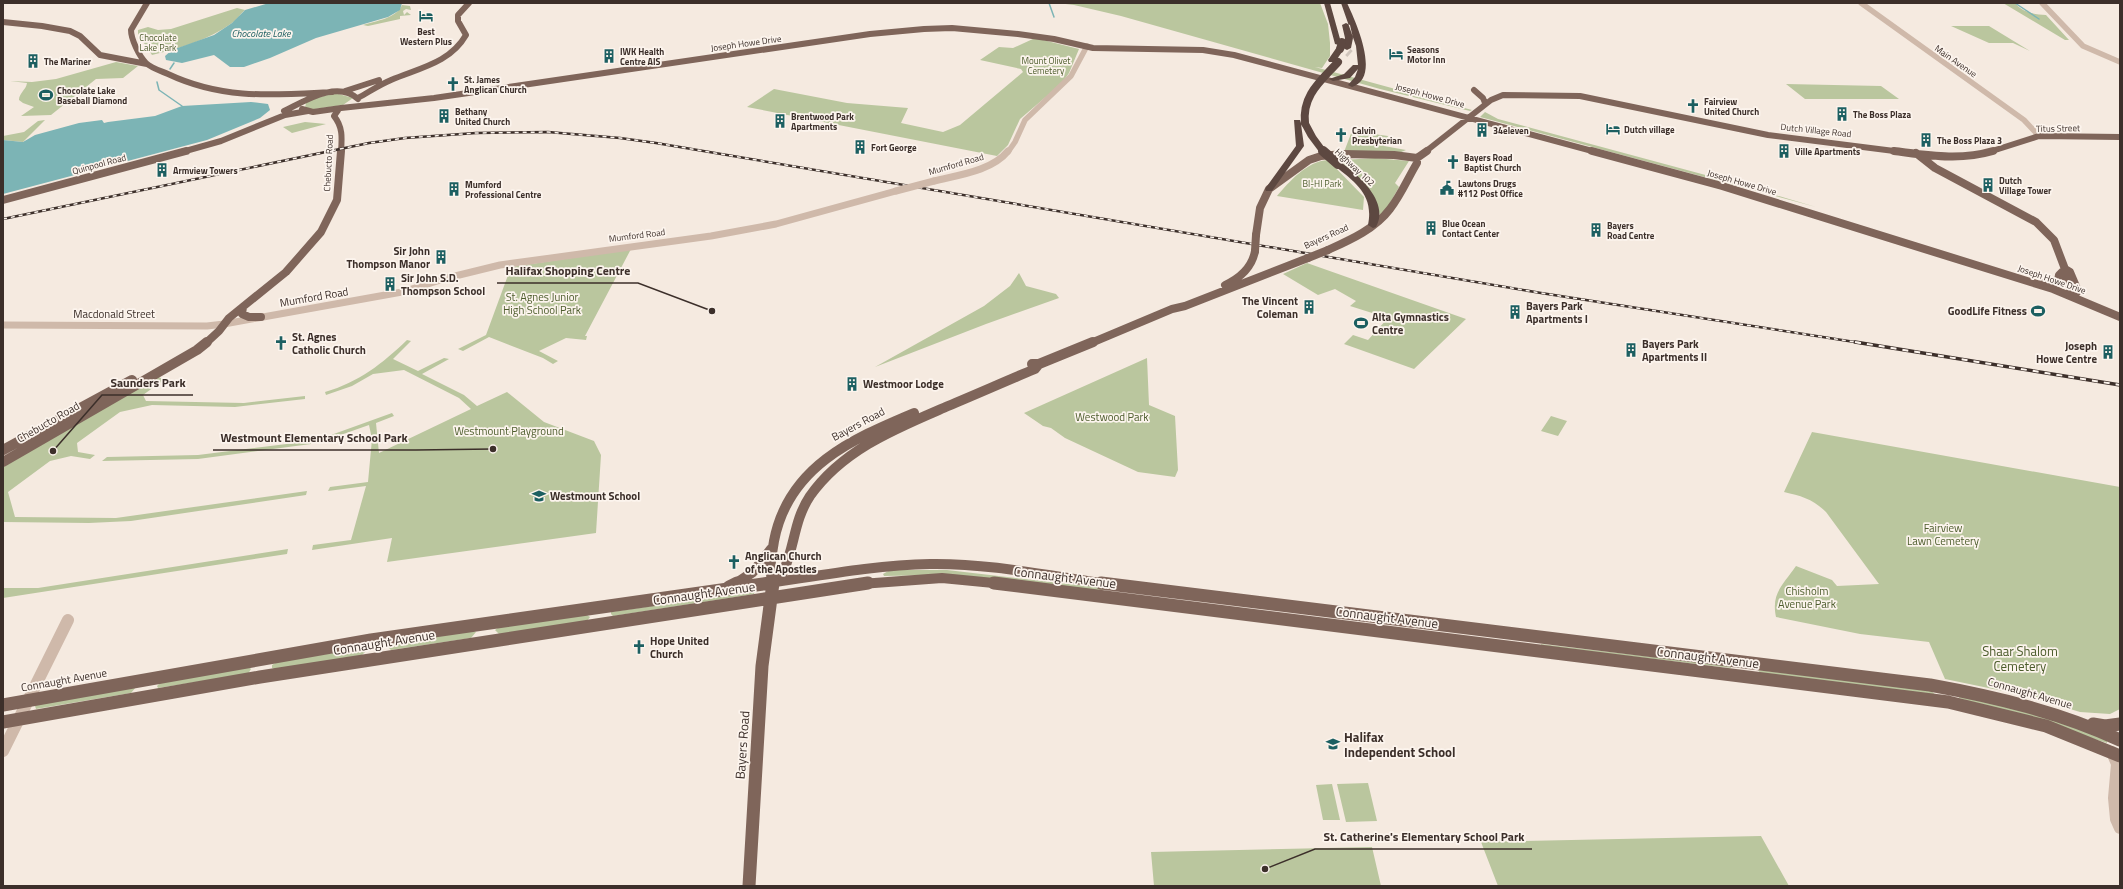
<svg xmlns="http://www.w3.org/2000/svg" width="2123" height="889" viewBox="0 0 2123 889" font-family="'Titillium Web',sans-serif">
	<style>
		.green { fill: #bac69e }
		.water { fill: #7cb4b5 }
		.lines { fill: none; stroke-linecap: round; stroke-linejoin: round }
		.stream { stroke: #7cb4b5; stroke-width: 1.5 }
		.highway-tunnel { stroke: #d0c5bc; stroke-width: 8; stroke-dasharray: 8 4; stroke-linecap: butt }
		.minor-far2 { stroke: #cfb9aa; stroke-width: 5.5 }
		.minor-far1 { stroke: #cfb9aa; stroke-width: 7 }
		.minor { stroke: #cfb9aa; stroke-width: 12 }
		.major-far3 { stroke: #7f655a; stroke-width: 6 }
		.major-far2 { stroke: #7f655a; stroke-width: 8 }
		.major-far1 { stroke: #7f655a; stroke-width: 10 }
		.major { stroke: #7f655a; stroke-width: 13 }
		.highway { fill: #5d4841; fill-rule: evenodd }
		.rail-far1-casing { stroke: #3c2f2a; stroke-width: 2.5 }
		.rail-casing { stroke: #3c2f2a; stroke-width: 3.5 }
		.rail-far1 { stroke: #fcf4ed; stroke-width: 1.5; stroke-dasharray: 4; stroke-linecap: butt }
		.rail { stroke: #fcf4ed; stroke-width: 2; stroke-dasharray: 6; stroke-linecap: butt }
		.minor-bridge { stroke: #cfb9aa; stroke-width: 7 }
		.major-bridge { stroke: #7f655a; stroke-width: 8 }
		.highway-bridge-far1 { stroke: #5d4841; stroke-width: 8 }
		.highway-bridge { stroke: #5d4841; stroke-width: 10 }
		.labels { text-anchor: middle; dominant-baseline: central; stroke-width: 3.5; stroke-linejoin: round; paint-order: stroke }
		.far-poi-label { font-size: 9px; font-weight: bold; fill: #3c2f2a; stroke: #fcf4ed; text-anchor: start }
		.far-park-label { font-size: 9px; fill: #4c5c2c; stroke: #fcf4ed }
		.far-street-label { font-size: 9px; fill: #3c2f2a; stroke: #fcf4ed }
		.far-water-label { font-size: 10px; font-style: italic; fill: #1c5f61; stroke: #fcf4ed }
		.poi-label { font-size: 11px; font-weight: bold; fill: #3c2f2a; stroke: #fcf4ed; text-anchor: start }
		.street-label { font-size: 11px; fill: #3c2f2a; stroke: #fcf4ed }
		.park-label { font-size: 11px; fill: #4c5c2c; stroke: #fcf4ed }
		.near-street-label { font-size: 13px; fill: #3c2f2a; stroke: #fcf4ed }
		.near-park-label { font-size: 13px; fill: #4c5c2c; stroke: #fcf4ed }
		.near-poi-label { font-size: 13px; font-weight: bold; fill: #3c2f2a; stroke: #fcf4ed; text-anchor: start }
		.leader { fill: none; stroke: #3c2f2a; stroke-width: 1.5 }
		.callout-dot { fill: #3c2f2a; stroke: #fcf4ed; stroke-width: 1.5 }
		.callout-label { font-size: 12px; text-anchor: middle; font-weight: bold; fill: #3c2f2a; stroke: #fcf4ed; stroke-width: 3.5; stroke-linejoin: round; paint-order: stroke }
	</style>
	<rect width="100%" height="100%" fill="#f5eae0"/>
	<path class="green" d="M1057,3H1320L1328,24L1330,43V56L1322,68L1315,67L1472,110L1470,111L1380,89L1121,16L1074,5Z
		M2003,3H2015C2023,13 2034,14 2046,15L2069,40H2065Z
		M402,5L410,6L411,10L406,9L403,11L404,15L407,12L411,15L400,16V19L368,26L363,25C376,21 397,18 402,5Z
		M237,8L245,10C240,14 237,20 232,23C208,40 181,48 152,55L138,34V30L148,27L158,30L171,29Z
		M1951,26H1989L2030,51L2013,43H1989Z
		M1035,38L1079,49L1069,73L1062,83L1020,119L1008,145L997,156L747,107L774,89L847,103L908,108L901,123L943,132L960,125L1023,72L1021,69L980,60L999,47L1013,48Z
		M116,62L138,66L123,78L96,79L51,115L21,116L34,107L23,103L19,100C19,93 26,90 27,83L10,81L32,82L56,79Z
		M1786,84L1881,86L1899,99H1805Z
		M335,93L353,98L343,105L308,110L305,108L306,103L309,100Z
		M1485,112L1498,119L1724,180L1816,207L1480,117Z
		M45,120L23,142L3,140V136L24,132L38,121Z
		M305,122L326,124L292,133L283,127Z
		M1352,131L1388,136L1384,146L1406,150L1399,153L1344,152Z
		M1375,158L1409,161L1395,183L1399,187L1386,210L1380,215L1375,199L1363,182L1341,162L1343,160Z
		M1328,160L1364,197L1363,210L1277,196C1289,182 1307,161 1328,160Z
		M631,249L585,336H587L586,340L566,338L539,351L558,361L553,364L543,358L489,337L463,351L458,349L486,335L511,267Z
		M1307,263L1466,319L1414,369L1344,344L1353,335L1368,340L1388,318L1350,306L1356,301L1335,289L1318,295L1283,274Z
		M1019,273L1026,286L1056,294L1059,298L986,324L875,367L984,306L1010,286Z
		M407,340L411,341L393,359L418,371L444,358L449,359L422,374L464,395L477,406L507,392L544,422L594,441L601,455L596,533L387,562L392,538L312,550L313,545L351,540L366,486L328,491L330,487L368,482L372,439L369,425L332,438L331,435L392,413L394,416L376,423L379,453L471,409L459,398L404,370L373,374L352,386L326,395L325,392C359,382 382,364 407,340Z
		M1147,358L1149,405L1175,416L1178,470L1175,477L1138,472L1065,438L1051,428L1043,426L1024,413Z
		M157,377L165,379L143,395L146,401L244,403L305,396V399L235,407L152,405L120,412L77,443L78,452L95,455L90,459L71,456L50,461L8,492L15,517L116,518L307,491L306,495L131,521L89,523L3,522V467Z
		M1551,416L1567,421L1558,436L1541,431Z
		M1812,432L2120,487V709L2110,714L2080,712L2027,696L1945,679L1929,642L1860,634L1776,617C1771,593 1783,585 1796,566L1832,580L1837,586L1879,584L1826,512C1813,499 1801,496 1784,492Z
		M311,441V444L198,459L102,461L107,457L198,455Z
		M288,549L287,554L3,598V588H38Z
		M890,570H947L1104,588L1101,592L938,575L884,576L883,574Z
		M755,591L754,594L749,595L613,616L611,614V612Z
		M587,615L590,617L587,621L499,634L495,630L499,627Z
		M473,631L476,632L471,638L391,650L389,648L394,643Z
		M1541,644L1731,666V668L1541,646Z
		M363,648L366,651L361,656L277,670L272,668V665L277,662Z
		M249,667L251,669L248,674L158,688L157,686L160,683Z
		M1758,670L1930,690L1936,695L1761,674Z
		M136,687L131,693L36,709L35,706L39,703Z
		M1959,696L2034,713L2107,739V743L1959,698Z
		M1368,783L1377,821L1346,822L1337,784Z
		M1332,784L1340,820H1323L1316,785Z
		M1761,836L1789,886H1498L1481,842Z
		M1372,847L1381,886H1154L1151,852Z"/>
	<path class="water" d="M269,3H402L400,10L388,17L316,38L270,58L244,67H230L214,55L182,63L166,60L165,56L172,50L214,35L232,23L245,10Z
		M251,102L268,104L270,110L260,118L207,140L3,194V140L23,142L35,135L79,123L102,120L104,123L108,122L155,116L182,106Z"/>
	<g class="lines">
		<path class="stream" d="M1049,3L1054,17
			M2015,3L2039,19
			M170,69L174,63
			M157,82L159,90L182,106"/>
		<path class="highway-tunnel" d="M1339,44L1350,54"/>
		<path class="minor-far2" d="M1861,3L2024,120L2039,136
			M2042,3L2083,46L2120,62
			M1008,152L1015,142L1025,120L1071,76L1087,46"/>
		<path class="minor-far1" d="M934,181C958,175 992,171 1008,151
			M3,325L207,326L224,324L402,292L447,278L500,265L711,236L776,224L896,191"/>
		<path class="minor" d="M3,751L68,620
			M2112,752L2117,764L2114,798L2116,819L2120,828"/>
		<path class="major-far3" d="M147,3L131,30C131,39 139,56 146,63C151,68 161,71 168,74C223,100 273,95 332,92
			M3,22L42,26L70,31L80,36L100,55L147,64
			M1474,90L1483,98L1485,103
			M345,91L379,80
			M358,98C369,92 379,85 391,80C419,68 450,63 466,35L458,21V15L469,3
			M341,108L434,98L870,34L924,29L952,28L1018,34L1054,39L1093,48L1203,50L1234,55L1596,152
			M302,109L313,112L341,108
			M339,109L334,116C343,127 342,138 341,152
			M284,111C305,101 337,80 358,99
			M182,152L221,141L285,115L308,111
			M1425,152L1491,100L1503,95L1580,96L1768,135L1902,152
			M1989,152L2039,136L2120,137"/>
		<path class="major-far2" d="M1592,151L1722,186L2053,289L2120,317
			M1894,151C1927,155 1959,161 1993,151
			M1916,153L1935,168L2036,222L2054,240L2065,269L2070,272L2078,291L2074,296
			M3,200L186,151
			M1256,235L1260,208L1269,189L1309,160L1321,156L1343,154L1394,155L1417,158
			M1328,250C1350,240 1375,229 1390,209C1401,195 1408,178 1417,163V158L1427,151
			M2062,273L2074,296
			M2043,283L2058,281L2059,275L2065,269
			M1225,285C1240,278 1252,268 1255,251
			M243,307L242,314L249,317H261
			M206,343L219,331L229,318L286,272L321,232L337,200L341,151
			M1091,343L1172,309L1185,306L1308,258"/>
		<path class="major-far1" d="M1032,364H1039L1093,342
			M3,450L132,380
			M3,462L197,350L207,342
			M773,583C768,569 772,555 774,541C788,467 852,439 914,413
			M735,584L753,572L771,549
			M763,584C818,576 874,565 930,564C989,563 1050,576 1108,584
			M773,584C776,579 782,576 784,570C795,545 794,520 810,496C843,449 897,428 948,406C977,394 1006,381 1035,369L1039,364
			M861,584L942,578L1004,584"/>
		<path class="major" d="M994,583L1948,702L2046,726L2120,756
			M1101,583L1930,685C1996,697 2059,712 2120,740
			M729,587L737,583
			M3,705L371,640L770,583
			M3,722L260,677L868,583
			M2093,724L2105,726L2120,724
			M749,886L762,666L773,583"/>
		<path class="highway" d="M1324,3H1330L1342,46L1335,44Z
			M1341,3H1347C1355,20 1382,78 1352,87L1348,85L1355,77L1358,69L1350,78L1333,81L1329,79L1344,74L1353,65H1358L1356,46Z
			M1346,23L1350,25L1353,38L1351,48L1347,50L1343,48L1345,38L1342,25Z
			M1337,47L1344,49L1335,62H1329L1328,60Z
			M1294,120H1300L1301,123L1308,121L1316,136L1327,151L1320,153L1308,137L1301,124L1304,146L1272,191H1266L1265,189L1296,146Z
			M1338,161C1343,163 1347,167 1351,170C1366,183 1388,205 1376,227L1373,228L1368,225C1374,195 1356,183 1335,166L1334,164Z"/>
		<defs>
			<path id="rail-far1" d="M3,219L369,143L405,138L476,133L548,132L620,138L656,143L1541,293L1861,343"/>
			<path id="rail" d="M1855,342L2120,385"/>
		</defs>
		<use href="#rail-far1" class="rail-far1-casing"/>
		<use href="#rail" class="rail-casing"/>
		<use href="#rail-far1" class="rail-far1"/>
		<use href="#rail" class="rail"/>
		<path class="minor-bridge" d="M896,191L934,181"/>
		<path class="major-bridge" d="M1255,251L1256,235
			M1308,258L1328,250"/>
		<path class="highway-bridge-far1" d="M1340,49L1342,42
			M1305,123C1302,95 1321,81 1338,62"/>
		<path class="highway-bridge" d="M1323,151L1338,164"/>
	</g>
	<defs>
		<symbol id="hotel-bare" viewBox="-9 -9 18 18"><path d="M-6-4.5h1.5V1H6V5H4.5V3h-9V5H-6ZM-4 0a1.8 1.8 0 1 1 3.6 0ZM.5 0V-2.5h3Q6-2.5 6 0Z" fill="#1c5f61" stroke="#fcf4ed" stroke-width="2.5" paint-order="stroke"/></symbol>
		<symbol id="building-bare" viewBox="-9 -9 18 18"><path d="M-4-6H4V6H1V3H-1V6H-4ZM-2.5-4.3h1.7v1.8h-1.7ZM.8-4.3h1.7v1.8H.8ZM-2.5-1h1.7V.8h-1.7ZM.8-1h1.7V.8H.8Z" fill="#1c5f61" stroke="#fcf4ed" stroke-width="2.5" paint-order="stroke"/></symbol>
		<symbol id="church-bare" viewBox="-9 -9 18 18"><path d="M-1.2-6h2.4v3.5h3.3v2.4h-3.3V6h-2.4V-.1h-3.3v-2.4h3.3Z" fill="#1c5f61" stroke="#fcf4ed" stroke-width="2.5" paint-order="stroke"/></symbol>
		<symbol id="stadium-bare" viewBox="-9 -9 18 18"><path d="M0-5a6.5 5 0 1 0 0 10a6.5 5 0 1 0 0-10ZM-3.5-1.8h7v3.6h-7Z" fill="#1c5f61" stroke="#fcf4ed" stroke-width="2.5" paint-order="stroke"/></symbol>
		<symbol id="civic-bare" viewBox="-9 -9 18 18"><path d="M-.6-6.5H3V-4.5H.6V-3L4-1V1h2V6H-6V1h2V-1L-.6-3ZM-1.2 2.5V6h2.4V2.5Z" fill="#1c5f61" stroke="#fcf4ed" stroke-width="2.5" paint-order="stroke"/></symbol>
		<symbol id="school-bare" viewBox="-9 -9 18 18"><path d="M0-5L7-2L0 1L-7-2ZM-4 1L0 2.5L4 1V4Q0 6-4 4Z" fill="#1c5f61" stroke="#fcf4ed" stroke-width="2.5" paint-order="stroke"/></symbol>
	</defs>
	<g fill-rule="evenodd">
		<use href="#hotel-bare" x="416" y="6" width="20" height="20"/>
		<use href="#hotel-bare" x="1386" y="44" width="20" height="20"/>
		<use href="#building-bare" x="599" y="46" width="20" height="20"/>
		<use href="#building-bare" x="23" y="51" width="20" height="20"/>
		<use href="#church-bare" x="443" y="74" width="20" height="20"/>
		<use href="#stadium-bare" x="36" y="85" width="20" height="20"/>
		<use href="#church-bare" x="1683" y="96" width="20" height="20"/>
		<use href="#building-bare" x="1832" y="104" width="20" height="20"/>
		<use href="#building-bare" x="434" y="106" width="20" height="20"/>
		<use href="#building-bare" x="770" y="111" width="20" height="20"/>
		<use href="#hotel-bare" x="1603" y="119" width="20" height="20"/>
		<use href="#building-bare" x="1472" y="120" width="20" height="20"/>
		<use href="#church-bare" x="1331" y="125" width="20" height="20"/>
		<use href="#building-bare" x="1916" y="130" width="20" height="20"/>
		<use href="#building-bare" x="850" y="137" width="20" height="20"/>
		<use href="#building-bare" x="1774" y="141" width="20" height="20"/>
		<use href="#church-bare" x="1443" y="152" width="20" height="20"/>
		<use href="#building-bare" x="152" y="160" width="20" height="20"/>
		<use href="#building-bare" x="1978" y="175" width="20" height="20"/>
		<use href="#civic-bare" x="1437" y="178" width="20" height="20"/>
		<use href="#building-bare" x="444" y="179" width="20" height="20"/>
		<use href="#building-bare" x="1421" y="218" width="20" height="20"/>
		<use href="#building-bare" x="1586" y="220" width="20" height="20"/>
		<use href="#building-bare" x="431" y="247" width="20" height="20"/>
		<use href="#building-bare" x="380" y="274" width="20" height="20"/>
		<use href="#building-bare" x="1299" y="297" width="20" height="20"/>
		<use href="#stadium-bare" x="2028" y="301" width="20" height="20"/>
		<use href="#building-bare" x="1505" y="302" width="20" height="20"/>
		<use href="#stadium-bare" x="1351" y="313" width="20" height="20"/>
		<use href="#church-bare" x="271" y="333" width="20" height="20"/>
		<use href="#building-bare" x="1621" y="340" width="20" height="20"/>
		<use href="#building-bare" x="2098" y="342" width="20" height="20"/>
		<use href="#building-bare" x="842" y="374" width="20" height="20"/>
		<use href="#school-bare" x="529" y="486" width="20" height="20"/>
		<use href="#church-bare" x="724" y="552" width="20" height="20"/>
		<use href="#church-bare" x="629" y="637" width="20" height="20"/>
		<use href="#school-bare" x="1323" y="734" width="20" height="20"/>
	</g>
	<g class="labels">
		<g class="far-poi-label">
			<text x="426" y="31" text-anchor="middle">Best<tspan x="426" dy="10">Western Plus</tspan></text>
			<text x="1407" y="49">Seasons<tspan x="1407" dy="10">Motor Inn</tspan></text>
			<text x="620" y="51">IWK Health<tspan x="620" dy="10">Centre AIS</tspan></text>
			<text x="44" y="61">The Mariner</text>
			<text x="464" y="79">St. James<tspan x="464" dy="10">Anglican Church</tspan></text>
			<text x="57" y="90">Chocolate Lake<tspan x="57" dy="10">Baseball Diamond</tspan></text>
			<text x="1704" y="101">Fairview<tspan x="1704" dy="10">United Church</tspan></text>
			<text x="455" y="111">Bethany<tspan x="455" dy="10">United Church</tspan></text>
			<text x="1853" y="114">The Boss Plaza</text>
			<text x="791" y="116">Brentwood Park<tspan x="791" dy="10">Apartments</tspan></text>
			<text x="1624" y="129">Dutch village</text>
			<text x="1352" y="130">Calvin<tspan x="1352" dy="10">Presbyterian</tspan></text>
			<text x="1493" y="130">34eleven</text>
			<text x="1937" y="140">The Boss Plaza 3</text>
			<text x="871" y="147">Fort George</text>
			<text x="1795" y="151">Ville Apartments</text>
			<text x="1464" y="157">Bayers Road<tspan x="1464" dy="10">Baptist Church</tspan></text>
			<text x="173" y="170">Armview Towers</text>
			<text x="1999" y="180">Dutch<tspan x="1999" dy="10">Village Tower</tspan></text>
			<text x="1458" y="183">Lawtons Drugs<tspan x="1458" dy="10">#112 Post Office</tspan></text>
			<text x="465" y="184">Mumford<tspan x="465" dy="10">Professional Centre</tspan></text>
			<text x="1442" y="223">Blue Ocean<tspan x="1442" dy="10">Contact Center</tspan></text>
			<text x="1607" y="225">Bayers<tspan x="1607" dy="10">Road Centre</tspan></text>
		</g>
		<g class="far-park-label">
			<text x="158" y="37">Chocolate<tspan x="158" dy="10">Lake Park</tspan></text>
			<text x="1046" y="60">Mount Olivet<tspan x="1046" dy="10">Cemetery</tspan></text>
			<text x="1322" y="183">BI-HI Park</text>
		</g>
		<g class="far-street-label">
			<text transform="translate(746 43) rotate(-8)">Joseph Howe Drive</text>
			<text transform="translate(1956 61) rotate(35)">Main Avenue</text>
			<text transform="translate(1430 95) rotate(15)">Joseph Howe Drive</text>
			<text transform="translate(2058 128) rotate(-1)">Titus Street</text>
			<text transform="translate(1816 130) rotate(6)">Dutch Village Road</text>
			<text transform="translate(328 163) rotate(-87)">Chebucto Road</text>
			<text transform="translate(99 164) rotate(-15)">Quinpool Road</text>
			<text transform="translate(956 164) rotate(-16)">Mumford Road</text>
			<text transform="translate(1355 167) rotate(43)">Highway 102</text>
			<text transform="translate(1742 182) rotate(16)">Joseph Howe Drive</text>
			<text transform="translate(637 235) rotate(-7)">Mumford Road</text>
			<text transform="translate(1326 236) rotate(-24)">Bayers Road</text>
			<text transform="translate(2052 279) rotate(19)">Joseph Howe Drive</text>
		</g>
		<g class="far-water-label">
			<text x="261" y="33">Chocolate Lake</text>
		</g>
		<g class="poi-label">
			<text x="430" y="251" text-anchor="end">Sir John<tspan x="430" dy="13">Thompson Manor</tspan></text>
			<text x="401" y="278">Sir John S.D.<tspan x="401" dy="13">Thompson School</tspan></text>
			<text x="1298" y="301" text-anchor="end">The Vincent<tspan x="1298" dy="13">Coleman</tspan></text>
			<text x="1526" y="306">Bayers Park<tspan x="1526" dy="13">Apartments I</tspan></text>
			<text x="2027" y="311" text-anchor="end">GoodLife Fitness</text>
			<text x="1372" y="317">Alta Gymnastics<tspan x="1372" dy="13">Centre</tspan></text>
			<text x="292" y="337">St. Agnes<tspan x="292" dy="13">Catholic Church</tspan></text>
			<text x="1642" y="344">Bayers Park<tspan x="1642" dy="13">Apartments II</tspan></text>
			<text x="2097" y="346" text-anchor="end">Joseph<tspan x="2097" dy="13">Howe Centre</tspan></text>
			<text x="863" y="384">Westmoor Lodge</text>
			<text x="550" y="496">Westmount School</text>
			<text x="745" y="556">Anglican Church<tspan x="745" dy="13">of the Apostles</tspan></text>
			<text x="650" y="641">Hope United<tspan x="650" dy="13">Church</tspan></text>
		</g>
		<g class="street-label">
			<text transform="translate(314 297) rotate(-10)">Mumford Road</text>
			<text x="114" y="314">Macdonald Street</text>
			<text transform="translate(48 422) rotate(-30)">Chebucto Road</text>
			<text transform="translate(858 424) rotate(-28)">Bayers Road</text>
			<text transform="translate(64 680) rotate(-10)">Connaught Avenue</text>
			<text transform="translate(2030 693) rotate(16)">Connaught Avenue</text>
		</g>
		<g class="park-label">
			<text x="542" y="297">St. Agnes Junior<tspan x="542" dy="13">High School Park</tspan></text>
			<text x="1112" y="417">Westwood Park</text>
			<text x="509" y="431">Westmount Playground</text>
			<text x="1943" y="528">Fairview<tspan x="1943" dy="13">Lawn Cemetery</tspan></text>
			<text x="1807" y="591">Chisholm<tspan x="1807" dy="13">Avenue Park</tspan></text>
		</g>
		<g class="near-street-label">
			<text transform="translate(1065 577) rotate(7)">Connaught Avenue</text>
			<text transform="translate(704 593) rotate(-8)">Connaught Avenue</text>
			<text transform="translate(1387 617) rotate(7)">Connaught Avenue</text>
			<text transform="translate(384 642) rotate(-9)">Connaught Avenue</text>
			<text transform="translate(1708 657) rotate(7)">Connaught Avenue</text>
			<text transform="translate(742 745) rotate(-86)">Bayers Road</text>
		</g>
		<g class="near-park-label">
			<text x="2020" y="651">Shaar Shalom<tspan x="2020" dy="15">Cemetery</tspan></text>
		</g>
		<g class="near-poi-label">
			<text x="1344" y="737">Halifax<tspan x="1344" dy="15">Independent School</tspan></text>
		</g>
	</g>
	<path class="leader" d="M712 311L638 283H497M53 451L102 395H193M493 449L416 450H213M1265 869L1315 849H1532"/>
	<g class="callout-dot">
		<circle cx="712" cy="311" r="4"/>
		<circle cx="53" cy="451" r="4"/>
		<circle cx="493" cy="449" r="4"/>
		<circle cx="1265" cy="869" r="4"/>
	</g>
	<g class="callout-label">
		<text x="568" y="275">Halifax Shopping Centre</text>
		<text x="148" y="387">Saunders Park</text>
		<text x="314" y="442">Westmount Elementary School Park</text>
		<text x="1424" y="841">St. Catherine's Elementary School Park</text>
	</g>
	<rect width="2123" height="889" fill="none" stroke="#3c2f2a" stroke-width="8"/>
</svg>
